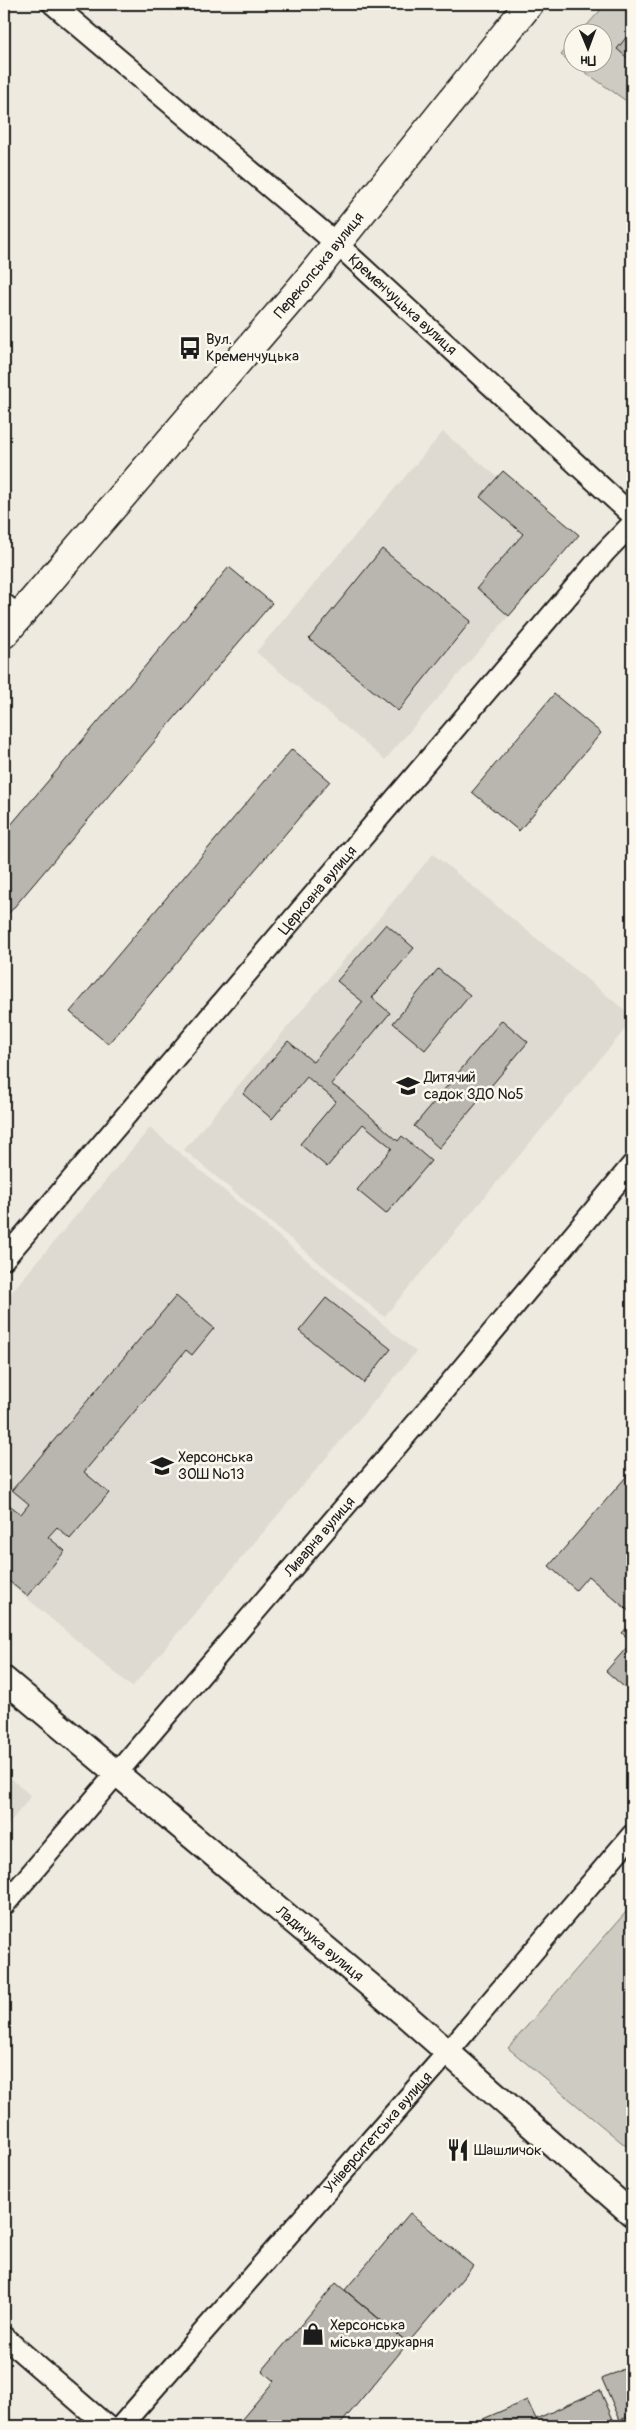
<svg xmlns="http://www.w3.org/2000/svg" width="636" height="2430" viewBox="0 0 636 2430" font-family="Pangolin,sans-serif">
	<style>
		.built { fill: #dedad1 }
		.green { fill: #ceccc2; stroke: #75746f }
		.building { fill: #b9b6af; stroke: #1c1c1c }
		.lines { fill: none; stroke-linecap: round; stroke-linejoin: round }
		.minor-casing { stroke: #1c1c1c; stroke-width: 24 }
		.tertiary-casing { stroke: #1c1c1c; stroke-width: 28 }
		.primary-casing { stroke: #1c1c1c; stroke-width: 31 }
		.minor { stroke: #fbf7ec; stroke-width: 20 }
		.tertiary { stroke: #fbf7ec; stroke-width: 24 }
		.primary { stroke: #fbf7ec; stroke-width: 28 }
		.labels { text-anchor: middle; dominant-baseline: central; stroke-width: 5; stroke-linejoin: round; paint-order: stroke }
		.street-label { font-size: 15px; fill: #1c1c1c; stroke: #fbf7ec }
		.poi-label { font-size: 15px; fill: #1c1c1c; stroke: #fbf7ec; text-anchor: start }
	</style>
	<rect width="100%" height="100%" fill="#eeeadf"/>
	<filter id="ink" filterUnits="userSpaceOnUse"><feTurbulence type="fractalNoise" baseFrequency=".02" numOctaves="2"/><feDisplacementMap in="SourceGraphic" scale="10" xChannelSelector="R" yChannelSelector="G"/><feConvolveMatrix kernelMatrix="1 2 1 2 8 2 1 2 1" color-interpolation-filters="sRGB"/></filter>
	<g filter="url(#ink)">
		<path class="built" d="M443,432L574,540L385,760L256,652Z
			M433,854L632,1016V1021L384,1317L184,1150Z
			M150,1128L416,1352L132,1687L4,1579V1301Z
			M4,1772L31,1796L4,1830Z"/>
		<path class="green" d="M606,4H632V105L561,55L573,41L574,62H604V32H581Z
			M632,1905V2151L508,2048Z"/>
		<path class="building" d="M632,30V62L617,49Z
			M503,471L579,535L509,616L477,588L523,534L480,497Z
			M382,549L471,621L398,711L309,639Z
			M229,567L272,603L4,919V833Z
			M554,694L601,733L519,831L472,792Z
			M292,749L330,781L108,1044L70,1012Z
			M386,924L414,948L372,998L390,1013L331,1084L344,1093L398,1141L402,1136L431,1161L386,1214L357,1190L392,1148L363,1124L327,1167L300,1144L336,1101L307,1077L272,1119L243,1094L288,1041L313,1062L363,1002L337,981Z
			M438,969L470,995L425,1050L393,1023Z
			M502,1020L528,1042L439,1148L414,1126Z
			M176,1296L214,1328L192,1355L186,1350L84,1472L109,1493L70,1539L57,1527L48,1537L65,1551L27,1596L4,1577V1509L8,1504L21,1514L29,1504L12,1490Z
			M326,1298L391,1349L364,1383L299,1331Z
			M632,1470V1614L588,1576L576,1590L549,1566Z
			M632,1622V1642L622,1633Z
			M629,1645L632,1647V1694L606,1671Z
			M410,2213L473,2266L408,2343L345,2290Z
			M336,2283L408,2343L339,2426H236L274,2381L262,2371Z
			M632,2365V2415L620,2420L602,2379Z
			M600,2390L616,2426H467L527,2400L536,2419Z"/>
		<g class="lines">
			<defs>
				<g id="minor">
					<path id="s1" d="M53,4L337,244L632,515"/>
					<path d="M4,604L19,616"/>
					<path id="s2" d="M4,1259L605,552L632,524"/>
					<path id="s3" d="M4,1905L425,1413L632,1165"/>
					<path d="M4,2337L107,2426"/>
					<path id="s4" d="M121,2426L448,2052L632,1835"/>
				</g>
				<g id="tertiary">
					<path id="s5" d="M4,1679L403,2013L632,2214"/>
				</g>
				<g id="primary">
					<path id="s6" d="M4,634L306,282L529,4"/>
				</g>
			</defs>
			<use href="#minor" class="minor-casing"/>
			<use href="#tertiary" class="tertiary-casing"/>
			<use href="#primary" class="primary-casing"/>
			<use href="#minor" class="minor"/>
			<use href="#tertiary" class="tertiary"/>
			<use href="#primary" class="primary"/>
		</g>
	</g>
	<defs>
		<symbol id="bus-bare" viewBox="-9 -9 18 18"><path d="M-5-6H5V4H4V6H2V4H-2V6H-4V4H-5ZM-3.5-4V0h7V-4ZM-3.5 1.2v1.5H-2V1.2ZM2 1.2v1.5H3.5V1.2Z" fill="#1c1c1c" stroke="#fbf7ec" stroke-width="2.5" paint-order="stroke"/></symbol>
		<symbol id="school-bare" viewBox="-9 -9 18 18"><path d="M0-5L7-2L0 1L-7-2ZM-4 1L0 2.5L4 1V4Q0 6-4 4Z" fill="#1c1c1c" stroke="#fbf7ec" stroke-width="2.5" paint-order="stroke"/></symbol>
		<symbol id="restaurant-bare" viewBox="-9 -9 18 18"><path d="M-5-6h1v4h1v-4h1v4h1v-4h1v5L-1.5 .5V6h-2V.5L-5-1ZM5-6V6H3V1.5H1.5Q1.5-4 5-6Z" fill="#1c1c1c" stroke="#fbf7ec" stroke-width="2.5" paint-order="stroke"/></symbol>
		<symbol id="shop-bare" viewBox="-9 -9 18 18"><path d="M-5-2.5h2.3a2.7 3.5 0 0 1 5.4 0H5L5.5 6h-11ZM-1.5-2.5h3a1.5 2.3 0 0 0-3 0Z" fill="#1c1c1c" stroke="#fbf7ec" stroke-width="2.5" paint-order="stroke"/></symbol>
	</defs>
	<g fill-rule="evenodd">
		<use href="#bus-bare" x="174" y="332" width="32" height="32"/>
		<use href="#school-bare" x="392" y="1070" width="32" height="32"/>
		<use href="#school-bare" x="146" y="1450" width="32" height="32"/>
		<use href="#restaurant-bare" x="442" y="2134" width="32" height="32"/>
		<use href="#shop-bare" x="297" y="2318" width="32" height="32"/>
	</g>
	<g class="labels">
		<g class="street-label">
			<text stroke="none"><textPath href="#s6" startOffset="485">Перекопська вулиця</textPath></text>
			<text stroke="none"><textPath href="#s1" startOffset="461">Кременчуцька вулиця</textPath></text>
			<text stroke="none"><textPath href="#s2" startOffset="484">Церковна вулиця</textPath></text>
			<text stroke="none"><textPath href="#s3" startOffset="485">Ливарна вулиця</textPath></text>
			<text stroke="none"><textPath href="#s5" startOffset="412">Ладичука вулиця</textPath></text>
			<text stroke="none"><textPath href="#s4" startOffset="390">Університетська вулиця</textPath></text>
		</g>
		<g class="poi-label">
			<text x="206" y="339">Вул.<tspan x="206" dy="17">Кременчуцька</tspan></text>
			<text x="424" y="1077">Дитячий<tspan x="424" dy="17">садок ЗДО №5</tspan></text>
			<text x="178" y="1457">Херсонська<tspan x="178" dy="17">ЗОШ №13</tspan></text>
			<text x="474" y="2150">Шашличок</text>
			<text x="330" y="2325">Херсонська<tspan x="330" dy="17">міська друкарня</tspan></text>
		</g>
	</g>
	<rect width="636" height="2430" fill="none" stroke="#fbf7ec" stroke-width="20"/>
	<rect x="10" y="10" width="616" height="2410" fill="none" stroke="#1c1c1c" stroke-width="2" filter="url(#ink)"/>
	<g transform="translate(588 48) rotate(179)"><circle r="24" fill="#fbf7ec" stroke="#a29f99"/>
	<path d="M0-4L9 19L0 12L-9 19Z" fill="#1c1c1c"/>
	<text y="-8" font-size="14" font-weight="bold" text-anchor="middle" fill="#1c1c1c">Пн</text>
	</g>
</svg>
